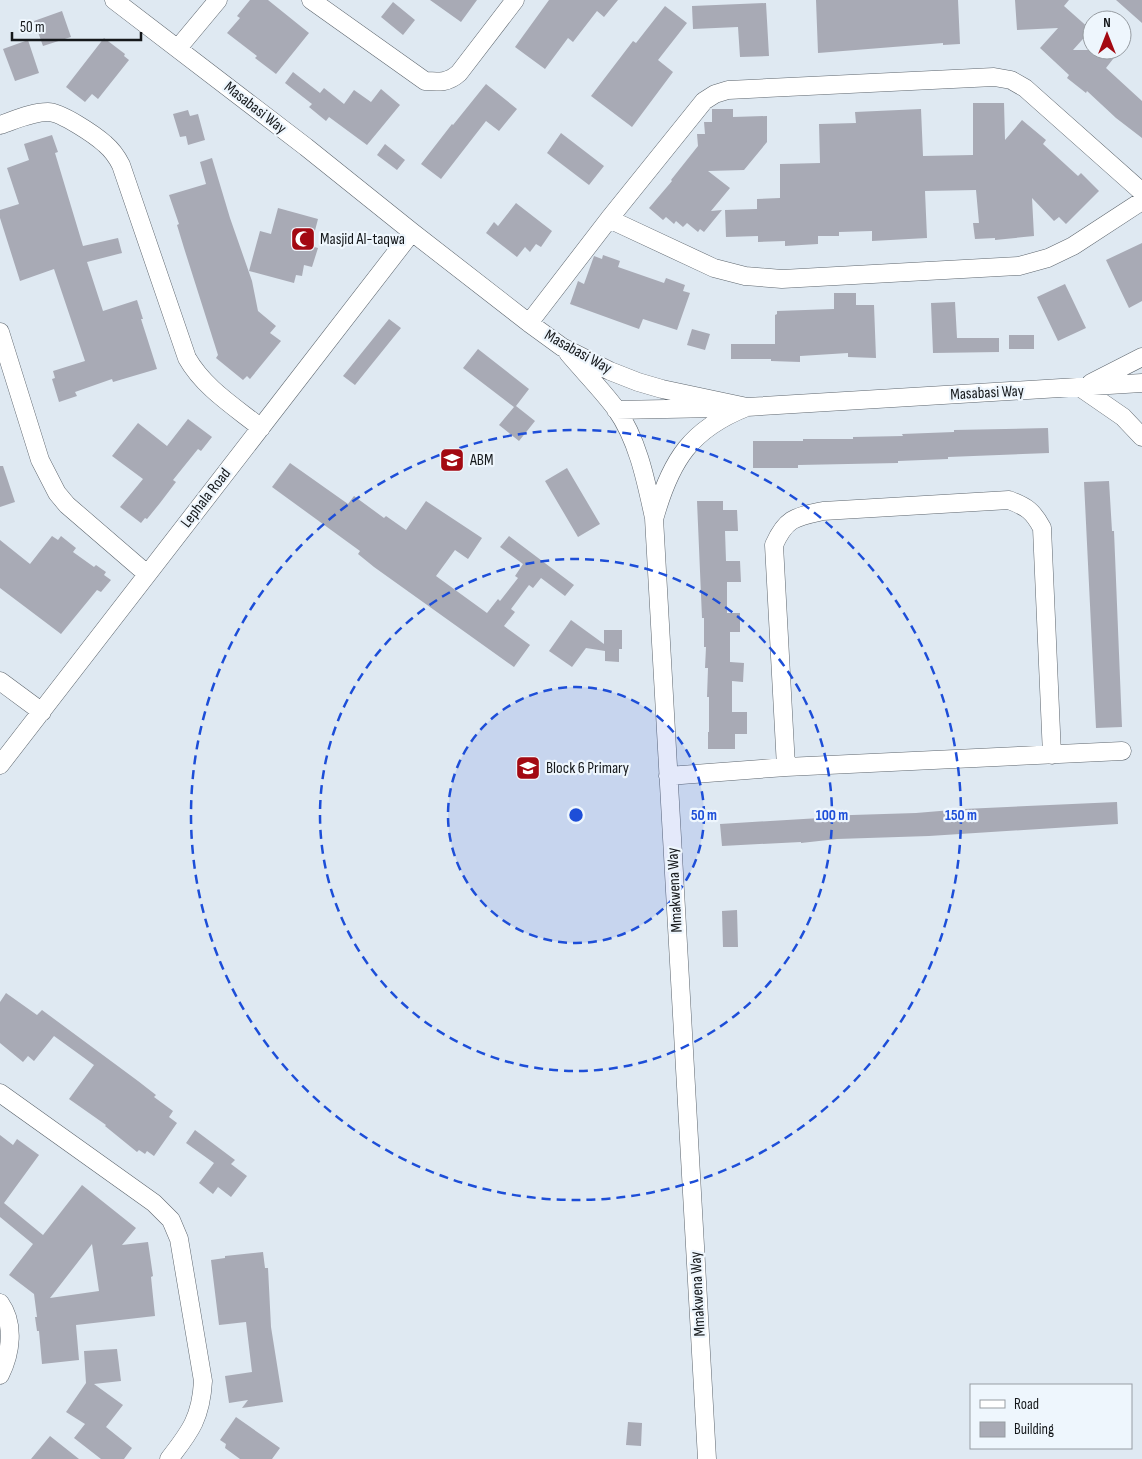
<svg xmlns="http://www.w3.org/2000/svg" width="1142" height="1459" viewBox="0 0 1142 1459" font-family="'Sofia Sans Condensed',sans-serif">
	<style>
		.building { fill: #a8aab5; fill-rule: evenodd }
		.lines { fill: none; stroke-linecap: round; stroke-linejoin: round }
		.minor-casing { stroke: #5e666e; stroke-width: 19 }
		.minor { stroke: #fff; stroke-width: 18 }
		.ring { fill: none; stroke: #1d4ed8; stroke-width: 2.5; stroke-dasharray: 9 6 }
		.labels { text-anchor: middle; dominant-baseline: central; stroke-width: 4.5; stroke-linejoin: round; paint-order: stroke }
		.street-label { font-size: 16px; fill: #15181b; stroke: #eef6fd }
		.poi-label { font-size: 16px; fill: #15181b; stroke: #eef6fd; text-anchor: start }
		.centre { fill: #1d4ed8; stroke: #eef6fd; stroke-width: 2.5 }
		.ring-label { font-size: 15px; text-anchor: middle; font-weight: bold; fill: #1d4ed8; stroke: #eef6fd; stroke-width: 4.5; stroke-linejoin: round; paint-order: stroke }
	</style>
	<rect width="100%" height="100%" fill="#dfe9f2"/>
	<path class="building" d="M250,0H268L309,33L276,74L255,58L257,56L227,33L240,18L237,16Z
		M430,0H477L461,22Z
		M549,0H618L604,17L597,11L573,42L568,38L545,69L515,47Z
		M816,0H958L960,44L943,45V43L818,53Z
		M1015,0H1069L1064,6L1091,30L1073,50H1120L1106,68L1142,101V138L1116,118L1087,91L1086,93L1067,78L1069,75L1040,48L1058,28L1017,30Z
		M1116,0H1142V23Z
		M393,2L415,20L403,35L381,17Z
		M766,3L769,56L740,57L738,27L693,29L692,6Z
		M665,6L687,23L658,60L673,72L632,127L591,96L633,41L636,43Z
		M62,11L71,37L43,46L34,21Z
		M104,38L125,54L124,56L129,60L98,99L92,94L85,102L66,87Z
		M28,40L39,73L15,81L3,49Z
		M293,72L320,93L324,88L344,104L354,90L371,102L381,89L400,105L367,145L329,117L326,121L309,107L312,104L285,83Z
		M486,84L517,109L499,131L486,121L441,179L421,164L452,124L453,125Z
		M973,103H1004L1005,140L1022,120L1046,140L1043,144L1078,176L1081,173L1099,191L1066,224L1059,217L1054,221L1032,198L1034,236L995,240V238L975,239L973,223H979L976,190L925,191L927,238L872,241V231L839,232V236H818V244L785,246V241L758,242V236L726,237L725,210L757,209V199L780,198V164L820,163L819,124L856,123L855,112L921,109L923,156L973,155Z
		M712,109H733V117L767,116V142L744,170L708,171L730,188L711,211L722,210L704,232L700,229L698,232L687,223L683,227L676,221L674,224L666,217L663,220L649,208L672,181L671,180L698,146L697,134H705L704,122H712Z
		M188,110L190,116L198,114L205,140L188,145L186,136L180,137L173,114Z
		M561,133L604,166L589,185L547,153Z
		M52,135L58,152L55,153L83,246L118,238L122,253L87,262L103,311L137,300L143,319H141L157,369L113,382L112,379L75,392L77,396L59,402L52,379L55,378L53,371L85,361L54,269L20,281L0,218V210L19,204L7,168L29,160L24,144Z
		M385,144L405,160L397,170L377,155Z
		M212,158L230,218L252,281L258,311L276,326L270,333L281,341L250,379L247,376L243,380L216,358L218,355L184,248L177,225L179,224L169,195L206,184L200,162Z
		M516,203L552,231L541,247L536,244L530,252L525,247L517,257L486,233L494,222L498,226Z
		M278,208L318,219L311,246L318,248L312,267L304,265L302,276L296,275L294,283L249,271L260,231L271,234Z
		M1142,243V301L1129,308L1106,260Z
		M603,255L620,261L618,267L664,283L666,278L685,285L683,291L690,293L677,330L643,319L639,329L570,304L578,281L584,284L594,256L602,259Z
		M1065,284L1086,328L1058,341L1037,297Z
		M834,293H856V305H874L876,358L848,357V353L800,356V362L771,361V359H731V344H775V315L777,314V311L834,309Z
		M955,302L957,338H999V352L933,353L931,303Z
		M389,319L401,328L355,385L343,376Z
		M692,329L710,334L705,350L687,345Z
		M1009,335H1034V349H1009Z
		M478,349L529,389L516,406L535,421L519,441L499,425L514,407L463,368Z
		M188,419L212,437L201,451L198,449L173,480L176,482L160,503L147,519L145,518L141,523L120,507L143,479L112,456L138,423L167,446Z
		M1048,428L1049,453L948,457V459L898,461V463L798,465V468H753V441H803V439H853V437L903,436L902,434L954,432V430Z
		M290,463L348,504L354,496L384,518L386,516L406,530L426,501L482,538L468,559L455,550L436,576L487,613L498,599L500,601L518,578L515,576L523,564L500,547L509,536L574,585L565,596L541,578L533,588L529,585L511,609L515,612L504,626L530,645L514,667L374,567L358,554L360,551L272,487Z
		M0,466H3L15,502L0,507Z
		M567,468L600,524L578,537L545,481Z
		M1109,481L1112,531H1114L1122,727L1096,728L1084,482Z
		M697,501H723V510H737L738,531H725L726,561H740L741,582H727V613H740V632H730V662L744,663L743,682L732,681V712H747V734H735V749H708V732H709V697H707L708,668H705L706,647H704V618H702Z
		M52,536L58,540L61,536L76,548L73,552L94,567L96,565L106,572L104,575L111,580L101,592L97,590L61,634L0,588V540L30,564Z
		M571,620L604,644V630H622V649H619V662L605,661V651L586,648L572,667L549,651Z
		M1117,802L1118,824L929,836L837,839L801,843V842L722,846L720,824L820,818V816L916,813L964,809Z
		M737,910L738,947H723L722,911Z
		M6,993L37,1015L42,1010L138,1081L156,1095L154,1097L173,1111L169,1117L177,1123L154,1156L147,1151L145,1154L139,1150L137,1152L105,1126L106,1125L69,1099L94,1065L54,1036L34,1061L28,1056L23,1062L0,1043V1002Z
		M195,1130L235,1160L231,1164L247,1176L231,1197L218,1187L213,1194L199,1183L214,1163L186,1143Z
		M0,1135L13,1145L17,1139L39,1155L4,1203L43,1235L82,1185L136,1228L122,1245L148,1242L153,1276L151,1277L155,1316L76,1325L79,1360L42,1364L39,1331H37L35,1317H37L34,1294L9,1275L33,1244L0,1217ZM92,1244L99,1291L50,1298Z
		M263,1252L265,1268H268L271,1327L283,1402L242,1408L248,1400L229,1403L225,1376L252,1372L246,1322L219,1325L211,1260L225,1258V1256Z
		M117,1349L121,1381L94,1384L123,1405L106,1427L132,1448L124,1459H101L74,1438L85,1424L66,1412L86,1383L84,1351Z
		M236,1417L280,1448L272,1459H240L225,1448L226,1444L220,1440Z
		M628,1422L642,1423L641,1446L626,1445Z
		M50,1436L79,1459H31Z"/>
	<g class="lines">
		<defs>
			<path id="minor" d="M114,0L306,147L412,232L529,323L562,347L610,371L638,382L662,389L747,407L1142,383
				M311,0L425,81C439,82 448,83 459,73L515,0
				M178,48L218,0
				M0,125C15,120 32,112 48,112C61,112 95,135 105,144C112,150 117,157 121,165L187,358C204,388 235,407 261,428
				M609,219L714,268L745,276L782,279L1019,266L1048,258L1073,246L1142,201
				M529,323L609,219L704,101L715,94L728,90L994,77L1011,80L1025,88L1142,192
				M0,332L40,460L57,493L67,505L147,574
				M568,353C584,372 602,390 616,409C638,440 646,481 654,518L707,1459
				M1091,383L1142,357
				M1081,388L1123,417L1142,437
				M616,410L716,408
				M655,516C671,460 691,429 747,407
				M0,681L42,712
				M0,765L412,232
				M786,767L774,545C786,518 795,517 823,511L1009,500C1027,507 1033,511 1042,528L1052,755
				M668,776L786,767L1122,751
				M0,1093L154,1203L171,1220L179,1239L203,1381C201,1417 191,1431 169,1459
				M0,1303C15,1324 11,1353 0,1375"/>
		</defs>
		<use href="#minor" class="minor-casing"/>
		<use href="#minor" class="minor"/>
	</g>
	<circle cx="576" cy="815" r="128" fill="#1d4ed8" fill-opacity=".12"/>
	<g class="ring">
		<circle cx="576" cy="815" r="128"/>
		<circle cx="576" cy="815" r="256"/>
		<circle cx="576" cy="815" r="385"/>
	</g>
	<defs>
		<symbol id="mosque-square" viewBox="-11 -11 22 22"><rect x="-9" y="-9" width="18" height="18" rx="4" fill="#a30912" stroke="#eef6fd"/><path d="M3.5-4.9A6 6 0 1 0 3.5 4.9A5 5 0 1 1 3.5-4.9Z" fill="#fff"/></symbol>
		<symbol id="university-square" viewBox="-11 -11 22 22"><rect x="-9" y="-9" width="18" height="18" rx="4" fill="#a30912" stroke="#eef6fd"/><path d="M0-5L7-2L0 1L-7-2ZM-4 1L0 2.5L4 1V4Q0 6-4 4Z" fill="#fff"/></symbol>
		<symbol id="school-square" viewBox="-11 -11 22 22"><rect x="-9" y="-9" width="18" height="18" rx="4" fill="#a30912" stroke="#eef6fd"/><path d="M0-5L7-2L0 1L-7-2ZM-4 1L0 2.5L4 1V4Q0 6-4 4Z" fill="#fff"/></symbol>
	</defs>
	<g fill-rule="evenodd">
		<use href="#mosque-square" x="289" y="225" width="28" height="28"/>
		<use href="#university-square" x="438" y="446" width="28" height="28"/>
		<use href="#school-square" x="514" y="754" width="28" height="28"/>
	</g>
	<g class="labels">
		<g class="street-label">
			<text transform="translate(255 108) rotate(38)">Masabasi Way</text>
			<text transform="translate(578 352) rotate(29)">Masabasi Way</text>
			<text transform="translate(987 393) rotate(-3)">Masabasi Way</text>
			<text transform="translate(206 498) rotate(-52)">Lephala Road</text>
			<text transform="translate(675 890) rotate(-93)">Mmakwena Way</text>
			<text transform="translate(698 1294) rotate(-93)">Mmakwena Way</text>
		</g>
		<g class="poi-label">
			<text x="320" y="239">Masjid Al-taqwa</text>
			<text x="470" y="460">ABM</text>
			<text x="546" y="768">Block 6 Primary</text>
		</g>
	</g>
	<circle cx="576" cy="815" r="8" class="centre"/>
	<g class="ring-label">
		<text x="704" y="820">50 m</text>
		<text x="832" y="820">100 m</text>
		<text x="961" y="820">150 m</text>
	</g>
	<rect x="970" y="1384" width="162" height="65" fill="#eef6fd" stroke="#979da3"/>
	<rect x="980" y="1400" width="25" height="8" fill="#ffffff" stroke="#979da3"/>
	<text x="1014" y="1409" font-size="15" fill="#15181b">Road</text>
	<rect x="980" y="1422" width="25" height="15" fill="#a8aab5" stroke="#979da3"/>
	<text x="1014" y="1434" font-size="15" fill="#15181b">Building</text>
	<g transform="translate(1107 35)"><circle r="24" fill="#eef6fd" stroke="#979da3"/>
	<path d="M0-4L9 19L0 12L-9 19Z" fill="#a30912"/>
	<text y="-8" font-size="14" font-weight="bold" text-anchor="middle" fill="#15181b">N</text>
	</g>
	<path d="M12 32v8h129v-8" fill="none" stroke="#15181b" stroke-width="2.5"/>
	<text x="20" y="32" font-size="15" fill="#15181b" stroke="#eef6fd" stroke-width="4" paint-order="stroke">50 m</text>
</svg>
